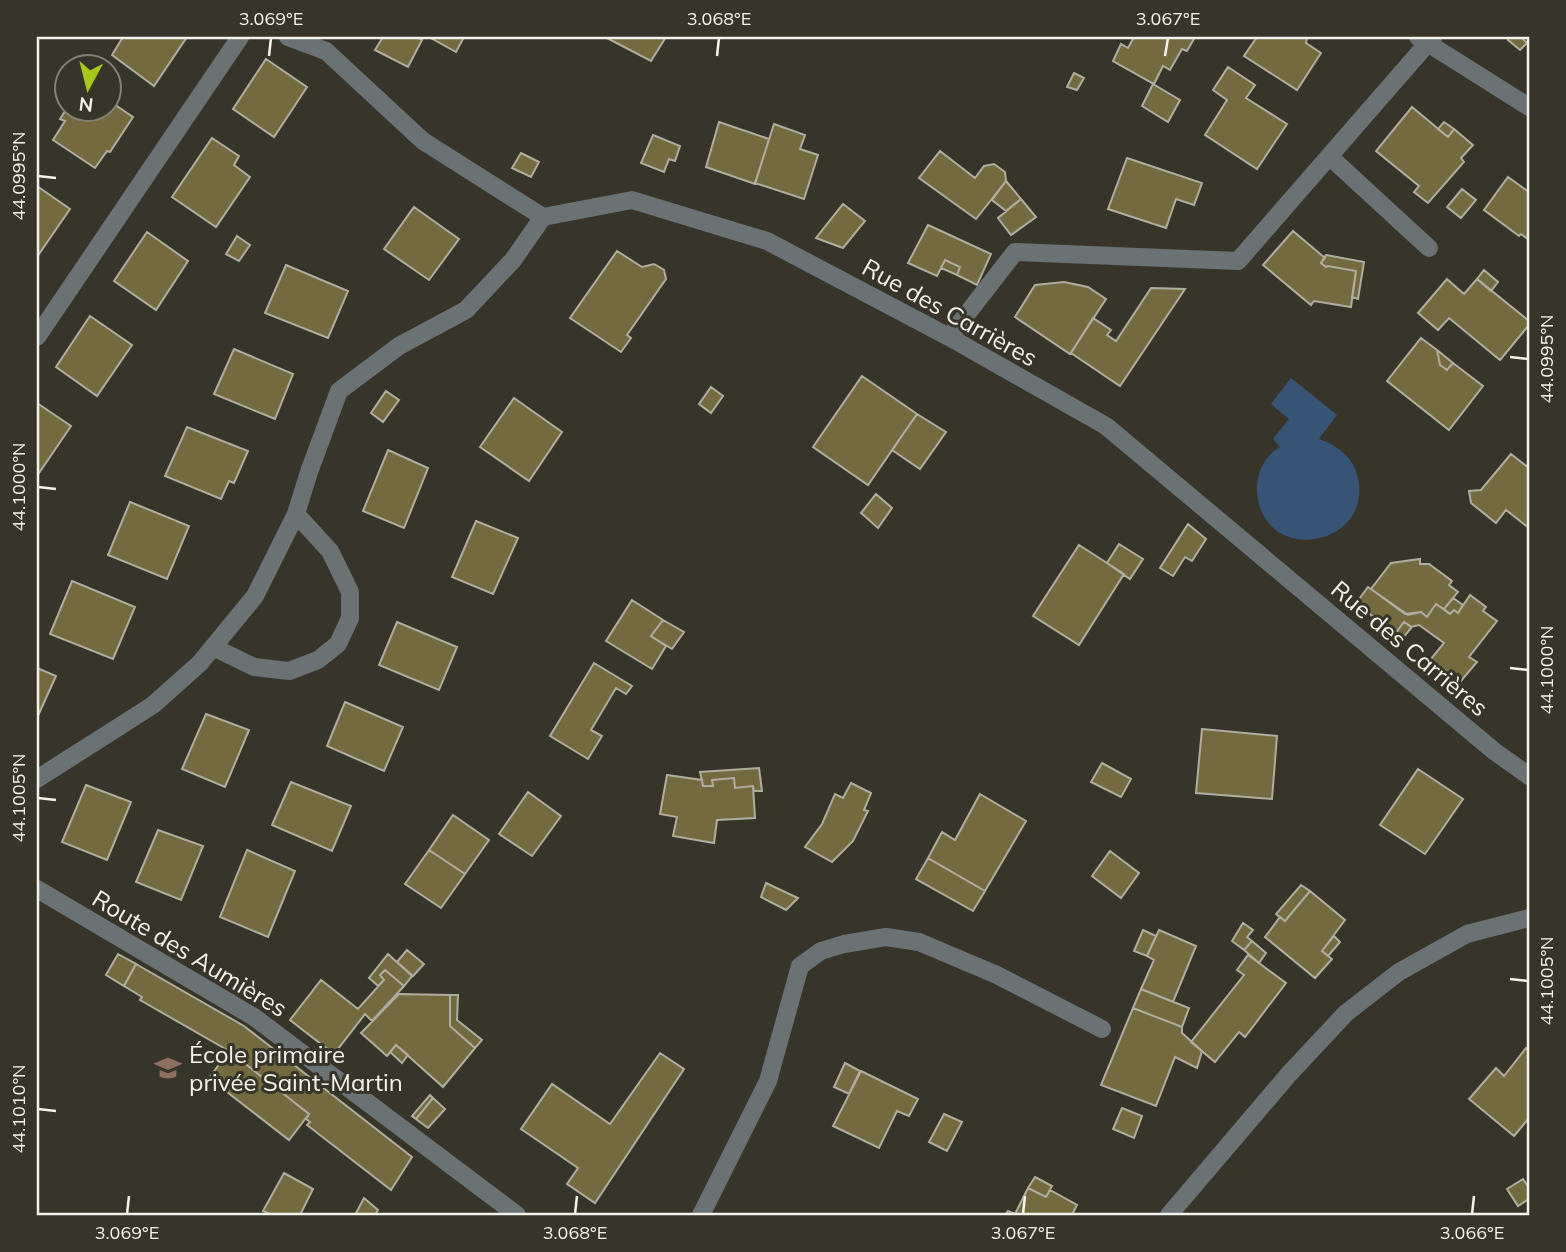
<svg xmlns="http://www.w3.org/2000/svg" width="1566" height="1252" viewBox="0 0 1566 1252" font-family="Mulish,sans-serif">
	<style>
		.water { fill: #375475 }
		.building { fill: #736b3f; stroke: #afad9f; stroke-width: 2 }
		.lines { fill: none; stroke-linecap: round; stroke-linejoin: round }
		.minor { stroke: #6b7274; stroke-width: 18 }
		.ticks { fill: none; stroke: #f4f3eb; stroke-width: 2.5 }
		.labels { text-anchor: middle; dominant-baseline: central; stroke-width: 6; stroke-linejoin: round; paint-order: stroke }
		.street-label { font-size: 24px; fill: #f4f3eb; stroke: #37352a }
		.poi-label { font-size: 24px; fill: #f4f3eb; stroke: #37352a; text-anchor: start }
		.neatline { fill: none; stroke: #f4f3eb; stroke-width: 2.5 }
		.ticks-label { font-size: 18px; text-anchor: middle; fill: #f4f3eb }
	</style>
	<rect width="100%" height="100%" fill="#37352a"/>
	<path class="water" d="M1291,378L1337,415L1319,439C1336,445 1351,455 1357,474C1377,546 1264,568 1257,493C1256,474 1264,456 1280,447L1273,439L1289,419L1271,404Z"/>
	<path class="building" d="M123,37L135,38L187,37L154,86L112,55Z
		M383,37H416L422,40L408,67L375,50Z
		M429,37H464L456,52Z
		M605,37H666L651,61Z
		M1134,37H1195L1187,51L1182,49L1170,70L1163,66L1154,84L1113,61L1121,44L1128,48Z
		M1257,37H1307L1306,43L1321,53L1297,90L1244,56Z
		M1508,37H1521L1527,43L1520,50L1508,40Z
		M266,59L307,87L274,137L233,109Z
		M1228,67L1255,85L1246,98L1287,124L1257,169L1205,135L1227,100L1213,90Z
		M1074,73L1084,78L1077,90L1067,87Z
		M1153,84L1180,100L1168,122L1142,106Z
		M108,100L133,117L110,152L107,151L95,168L53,140L65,121L60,119L67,108H108Z
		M1412,107L1448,137L1454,129L1473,145L1461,158L1464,162L1428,203L1414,192L1419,186L1376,151Z
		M719,122L769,139L755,184L706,167Z
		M1444,122L1454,129L1448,137L1438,129Z
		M774,124L805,135L800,149L818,155L804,199L755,183Z
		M653,135L680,146L675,161L669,159L664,172L641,163Z
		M212,138L239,156L234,165L250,177L216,227L172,197Z
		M940,151L975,178L984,166L994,164L1005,172L1006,181L976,219L919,178Z
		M521,153L539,162L531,177L512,168Z
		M1127,158L1202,183L1194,205L1176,199L1166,228L1108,209Z
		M1508,177L1529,192V240L1521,234L1519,236L1484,210Z
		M1006,181L1021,199L1006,211L992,200Z
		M37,186L70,209L37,257Z
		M1462,189L1476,200L1461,218L1447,207Z
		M1021,199L1036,217L1011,235L998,218Z
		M843,204L865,221L843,248L816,238Z
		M414,207L459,239L429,280L384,249Z
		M928,225L991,254L977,285L957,275L960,267L945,260L937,276L908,263Z
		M1293,231L1325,258L1321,263L1326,267L1328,266L1356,271L1351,307L1314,301L1311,305L1263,265Z
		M147,232L188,261L156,310L114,281Z
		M237,236L250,245L239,261L226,254Z
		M617,251L642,267L654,264L664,270L666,279L627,335L631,338L621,352L570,318Z
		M1326,255L1364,262L1358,299L1352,297L1356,271L1328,266L1326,267L1321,263Z
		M945,260L960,267L957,275L941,268Z
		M286,265L348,291L328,338L265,313Z
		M1484,270L1498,282L1491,291L1477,279Z
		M1447,279L1464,294L1477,279L1529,321V325L1500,360L1449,318L1438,330L1418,313Z
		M1064,282L1088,287L1106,299L1070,354L1015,317L1035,285Z
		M1151,288L1185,289L1120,386L1071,353L1093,318L1111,330L1107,335L1116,341Z
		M90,316L132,345L97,396L56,367Z
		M1421,338L1437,350L1440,365L1447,370L1453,363L1483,386L1449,430L1387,381Z
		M234,349L293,374L275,419L214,394Z
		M1437,350L1453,363L1447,370L1440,365Z
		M862,376L917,414L868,485L813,447Z
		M711,387L723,396L711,413L699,404Z
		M386,391L399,400L383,422L371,413Z
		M514,398L562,432L529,481L480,447Z
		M37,403L71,426L37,476Z
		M917,414L946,432L920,469L892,450Z
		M187,427L248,451L234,483L229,481L221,499L165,476Z
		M388,450L428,468L404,528L363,511Z
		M1511,454L1529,468V528L1506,510L1496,523L1471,503L1469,491L1481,490Z
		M876,494L892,508L878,528L861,513Z
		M130,502L189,526L167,579L108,555Z
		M476,521L518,538L493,594L452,577Z
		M1188,524L1206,539L1192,561L1185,557L1173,576L1160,568Z
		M1119,544L1143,559L1130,579L1107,563Z
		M1079,545L1124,574L1079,645L1033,616Z
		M1420,559V564H1429L1452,581L1449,585L1458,592L1444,609L1436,604L1427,617L1421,612L1405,614L1371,589L1391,563Z
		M72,581L135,607L113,659L50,634Z
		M1368,587L1408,615L1421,612L1427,617L1436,604L1450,614L1454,610L1458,613L1470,595L1486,607L1483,611L1497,621L1469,657L1477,662L1461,681L1430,660L1444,643L1419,625L1411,627L1404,622L1395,634L1356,603Z
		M1453,598L1463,605L1458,613L1454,610L1450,614L1444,609Z
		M632,600L663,620L651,636L666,646L652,669L606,641Z
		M663,620L684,632L672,649L651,636Z
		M397,622L457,647L439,690L379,665Z
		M1404,622L1412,627L1402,639L1395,634Z
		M594,663L632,686L626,694L616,688L591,730L602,736L588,759L550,736Z
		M37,668L56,676L37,718Z
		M345,702L403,727L384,771L327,746Z
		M206,714L249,730L225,787L182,769Z
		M1202,729L1277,736L1272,799L1196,793Z
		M1102,763L1131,779L1121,797L1091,782Z
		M759,768L762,791H754L753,786L735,788L734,778L712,780L713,786H703L700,772Z
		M1418,769L1463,799L1425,854L1380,825Z
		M667,775L702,780L703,786H713L712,780L734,778L735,788L753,786L755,818L717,820L714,843L673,836L677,817L660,814Z
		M291,782L351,806L332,851L272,825Z
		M851,783L871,793L864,810L868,811L853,841L832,862L805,847L822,824L835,794L843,798Z
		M86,785L131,802L107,860L62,842Z
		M528,792L561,816L532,856L499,834Z
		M980,794L1026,821L985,891L928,858L942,832L955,840Z
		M453,815L489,840L465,874L429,850Z
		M158,830L203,846L181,900L136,882Z
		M247,850L295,871L268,937L220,917Z
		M429,850L465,874L441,908L405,884Z
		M1110,851L1139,873L1121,898L1092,876Z
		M928,858L985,891L973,911L916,879Z
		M766,883L798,898L786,910L761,897Z
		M1301,885L1310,891L1285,921L1276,914Z
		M1310,891L1345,920L1322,951L1332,959L1315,978L1265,937L1280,917L1285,921Z
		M1243,923L1253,930L1247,937L1252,941L1244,950L1232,941Z
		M1143,930L1156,936L1147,956L1134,951Z
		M1159,930L1196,946L1173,1002L1141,989L1154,960L1147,956Z
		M1334,936L1340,942L1328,956L1322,951Z
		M1252,941L1266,953L1259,963L1244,950Z
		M407,950L424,964L413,976L397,962Z
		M118,954L136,964L124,986L106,975Z
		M388,954L412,976L404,986L385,970L380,975L384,980L378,986L369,978Z
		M1248,955L1286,983L1245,1037L1239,1032L1215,1062L1191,1042L1244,975L1237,970Z
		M136,964L244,1026L412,1157L391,1190L307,1125L310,1122L306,1119L309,1114L229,1051L140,1000L142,997L124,986Z
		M385,970L404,986L372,1021L365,1014L334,1054L290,1020L321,980L358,1009L384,980L380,975Z
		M1141,989L1189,1008L1182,1027L1133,1008Z
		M399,994L450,995V1026L475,1048L443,1087L396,1045L387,1056L361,1033Z
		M450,995H458L457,1020L482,1040L475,1048L450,1026Z
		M1133,1008L1182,1027V1033L1202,1051L1197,1068L1175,1057L1156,1106L1101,1085Z
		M396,1045L408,1055L402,1063L390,1052Z
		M1526,1048L1529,1051V1118L1514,1136L1469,1099L1496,1068L1504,1076Z
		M229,1051L309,1114L289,1140L209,1078Z
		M660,1053L684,1069L595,1203L567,1184L578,1168L521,1129L552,1084L610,1124Z
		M845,1063L860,1071L849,1094L834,1087Z
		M861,1071L918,1099L909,1116L897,1111L879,1148L833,1126Z
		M430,1095L433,1098L416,1119L412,1116Z
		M433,1098L445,1109L428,1128L416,1119Z
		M1122,1108L1142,1116L1134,1138L1113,1129Z
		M944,1114L962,1122L947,1151L929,1142Z
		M284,1173L313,1189L300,1215H272L263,1211Z
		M1035,1177L1052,1186L1046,1197L1028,1188Z
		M1523,1179L1529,1188V1199L1518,1206L1507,1189Z
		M1028,1188L1046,1197L1050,1190L1077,1205L1072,1215H1005L1008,1211L1015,1214Z
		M364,1198L378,1210L375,1215H355Z"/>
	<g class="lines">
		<path class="minor" d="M288,37L326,51L423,141L543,217L632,200L767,241L949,337L1106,426L1494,751L1529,776
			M1418,37L1529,107
			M1329,156L1429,248
			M37,337L240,37
			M949,337L1015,252L1238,261L1433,37
			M213,647L254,667L289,671L318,660L338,644L350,618V592L330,551L296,514
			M37,779L153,705L200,663L255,596L296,514L309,472L339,391L399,346L466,310L513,260L543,217
			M37,889L254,1017L517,1215
			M701,1215L768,1081L800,966L821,951L844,944L886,937L919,942L997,975L1102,1029
			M1169,1215L1289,1074L1346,1013L1399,972L1467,934L1529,918"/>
	</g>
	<path class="ticks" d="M269,56L271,38M717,56L719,38M1165,56L1168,38M38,176L56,178M1510,357L1528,359M38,487L56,489M1510,668L1528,670M38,798L56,800M1510,979L1528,981M38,1109L56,1111M127,1214L129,1196M575,1214L577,1196M1023,1214L1025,1196M1472,1214L1474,1196"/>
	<defs>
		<symbol id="school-bare" viewBox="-9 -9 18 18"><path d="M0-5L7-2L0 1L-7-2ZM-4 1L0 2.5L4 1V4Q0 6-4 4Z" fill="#8d6e63" stroke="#37352a" stroke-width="2.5" paint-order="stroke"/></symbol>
	</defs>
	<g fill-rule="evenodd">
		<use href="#school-bare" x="149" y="1049" width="38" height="38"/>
	</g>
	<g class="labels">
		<g class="street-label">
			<text transform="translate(950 312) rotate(29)">Rue des Carrières</text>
			<text transform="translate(1410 648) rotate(40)">Rue des Carrières</text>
			<text transform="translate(190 953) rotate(31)">Route des Aumières</text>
		</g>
		<g class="poi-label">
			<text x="189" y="1054">École primaire<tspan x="189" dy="28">privée Saint-Martin</tspan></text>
		</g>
	</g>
	<rect width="1566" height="1252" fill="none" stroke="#37352a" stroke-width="77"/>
	<g transform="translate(88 88) rotate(187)"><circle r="33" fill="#37352a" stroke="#838177" stroke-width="2"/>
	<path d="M0-5L12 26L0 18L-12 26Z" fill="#a8c71c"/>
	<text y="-10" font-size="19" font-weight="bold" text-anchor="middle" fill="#f4f3eb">N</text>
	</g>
	<rect x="38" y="38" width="1490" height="1176" class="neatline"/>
	<g class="ticks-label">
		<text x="271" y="25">3.069°E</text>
		<text x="719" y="25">3.068°E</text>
		<text x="1168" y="25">3.067°E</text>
		<text transform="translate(19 176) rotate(-90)" y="6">44.0995°N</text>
		<text transform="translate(1547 359) rotate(-90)" y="6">44.0995°N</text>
		<text transform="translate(19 487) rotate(-90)" y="6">44.1000°N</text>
		<text transform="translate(1547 670) rotate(-90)" y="6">44.1000°N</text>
		<text transform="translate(19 798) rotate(-90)" y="6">44.1005°N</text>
		<text transform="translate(1547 981) rotate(-90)" y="6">44.1005°N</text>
		<text transform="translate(19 1109) rotate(-90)" y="6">44.1010°N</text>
		<text x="127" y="1239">3.069°E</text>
		<text x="575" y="1239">3.068°E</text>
		<text x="1023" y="1239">3.067°E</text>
		<text x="1472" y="1239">3.066°E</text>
	</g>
</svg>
